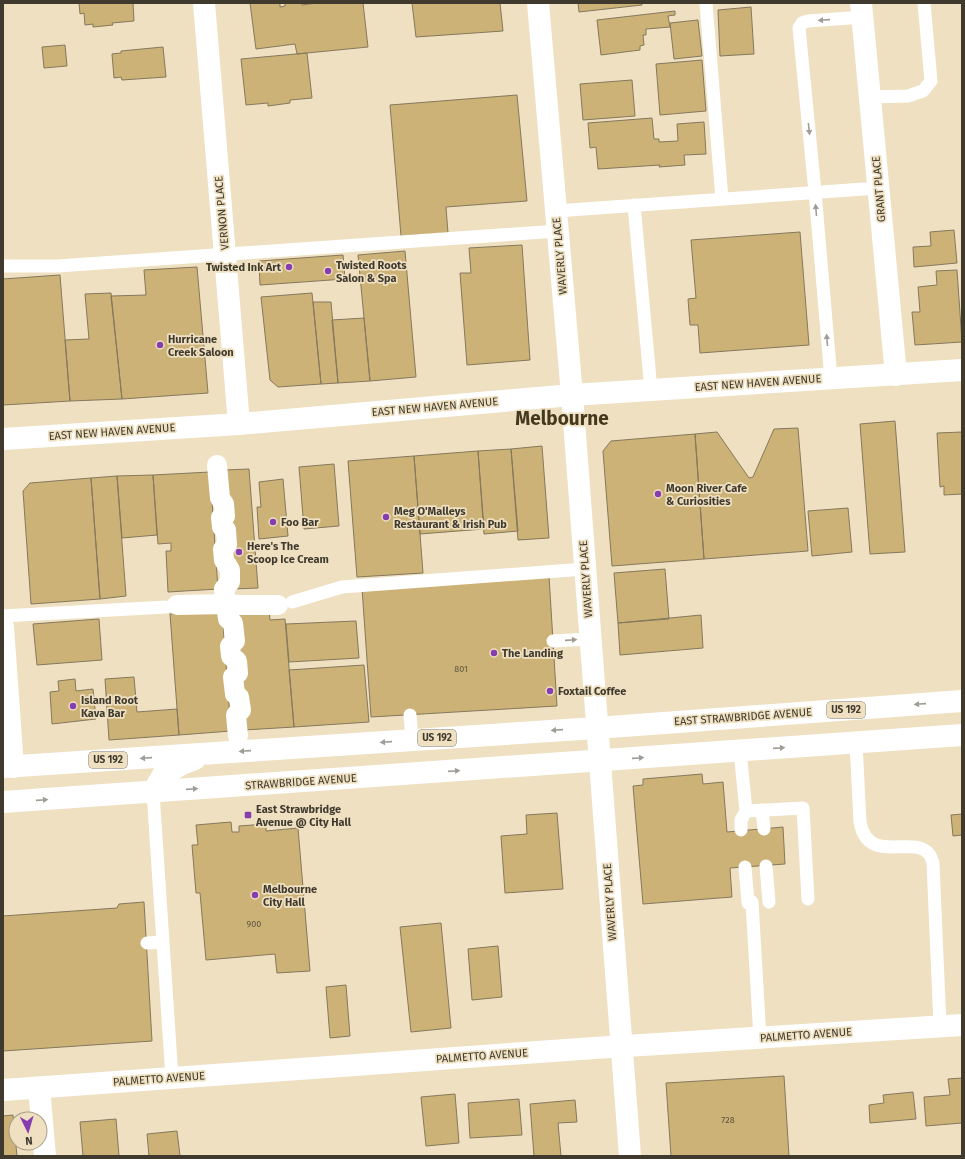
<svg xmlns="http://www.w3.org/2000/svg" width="965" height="1159" viewBox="0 0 965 1159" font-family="'Fira Sans',sans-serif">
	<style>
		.building { fill: #ccb276; stroke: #85785c }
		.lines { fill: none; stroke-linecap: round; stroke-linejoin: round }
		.service { stroke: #fff; stroke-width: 13 }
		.pedestrian { stroke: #fff; stroke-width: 20 }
		.minor { stroke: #fff; stroke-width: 22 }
		.tertiary { stroke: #fff; stroke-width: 22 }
		.primary { stroke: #fff; stroke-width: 22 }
		.oneway { fill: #a09c96 }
		.poi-dot { fill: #863daf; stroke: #eee0c1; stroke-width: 1.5 }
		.labels { text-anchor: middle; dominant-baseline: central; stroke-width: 3.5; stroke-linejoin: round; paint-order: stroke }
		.number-label { font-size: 9px; fill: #635840 }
		.shield { fill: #eee0c1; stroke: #746c5a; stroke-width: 1 }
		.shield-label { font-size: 10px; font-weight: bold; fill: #403a2e }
		.street-label { font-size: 11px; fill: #403a2e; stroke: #eee0c1 }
		.poi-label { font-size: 11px; font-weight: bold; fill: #403a2e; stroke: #eee0c1; text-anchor: start }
		.town-label { font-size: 19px; font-weight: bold; fill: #44381f; stroke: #eee0c1 }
	</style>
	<rect width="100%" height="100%" fill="#eee0c1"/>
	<path class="building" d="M79,3H133L134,21L112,23L113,25L93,27V24L85,25L84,13L80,14Z
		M250,3H280V7L285,6V3H302V5L317,3H363L368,47L297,54L295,44L256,49Z
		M412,3H500L503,31L416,37Z
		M578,3H642V5L579,12Z
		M751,7L754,54L720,56L718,10Z
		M675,11V15L668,16L670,27L646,29V35H643L644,45L640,46V50L601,55L597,20Z
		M698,20L702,56L674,59L670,23Z
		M65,45L67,66L44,68L42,47Z
		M163,47L166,77L122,80L121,77L114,78L112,54L121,53V51Z
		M307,53L312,98L290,100V103L268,106V103L246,105L241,59Z
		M702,60L706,111L660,115L656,64Z
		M632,80L635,116L583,120L580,84Z
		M517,95L527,201L446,207L448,233L401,236L390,105Z
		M652,118L654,139H659V142L678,141L677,124L704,122L706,154L684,155L685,165L659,167L660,165L598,169L596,147L590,148L588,123Z
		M954,230L957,263L914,267L913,247L931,246L930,232Z
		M800,232L809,345L700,353L698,325H690L688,299L696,298L691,240Z
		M522,245L530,360L467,365L460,273H471L469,248Z
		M405,251L416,377L370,381L358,255Z
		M343,255L345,279L260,285L259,261Z
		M197,267L208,393L122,399L111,296L146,295L144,270Z
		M957,270L962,342L915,345L912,312H920L918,287L937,285L936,271Z
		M60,275L70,401L3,405V279Z
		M111,293L122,399L70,401L65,340L89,339L85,294Z
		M312,293L321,384L278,387L270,380L261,297Z
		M313,302H331L338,383L321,384Z
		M364,318L370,381L338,383L332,320Z
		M895,421L905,552L870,554L860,424Z
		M798,428L808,551L704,559L695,434L717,432L749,478L753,477L774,429Z
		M962,432V494L944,495V486L940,487L937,433Z
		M695,434L704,559L612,566L603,451L611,441Z
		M542,446L549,538L518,540L511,449Z
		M511,449L518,531L484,534L478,451Z
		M478,451L484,529L420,534L414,456Z
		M414,456L423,573L357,577L348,461Z
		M334,464L339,526L304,529L299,467Z
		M249,469L258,588L233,589L224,470Z
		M210,472L218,589L168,592L166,551H171V543L158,544L153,475Z
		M153,475L157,535L122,538L117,476Z
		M117,476L126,596L100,599L91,478Z
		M91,478L100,599L31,604L23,491L30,483Z
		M283,479L288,536L259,539L257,507H261L259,482Z
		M848,508L852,552L812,556L808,511Z
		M665,569L669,619L618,623L614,573Z
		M549,576L557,706L371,717L362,588Z
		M269,609L270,620L285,619L294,727L244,730L234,610Z
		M222,610L231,731L179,735L170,614Z
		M701,615L703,648L620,655L618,623Z
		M99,619L102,660L37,665L33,624Z
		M356,621L359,658L289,662L286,624Z
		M364,665L369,722L294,727L289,670Z
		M134,677L137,712L177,709L179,735L109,740L105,679Z
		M75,679L76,691L93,689L96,719L52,724L50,692L59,691L58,681Z
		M702,774L703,784L723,782L727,832L783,827L785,864L730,868L732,897L643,904L633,786L643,785V779Z
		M557,813L563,889L505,893L501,836L527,834L526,815Z
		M962,814V835L953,836L951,815Z
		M231,822L232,832H239V826L266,824V831L298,828L310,971L277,973L275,954L206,960L200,893H196L192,845H198L196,825Z
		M144,902L152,1041L3,1051V916L117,908L119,904Z
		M441,923L451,1028L411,1032L400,927Z
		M498,946L502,997L472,1000L468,949Z
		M346,985L350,1036L330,1038L326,987Z
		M784,1076L789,1156H671L666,1083Z
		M962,1078V1123L926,1126L924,1097L950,1095L948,1079Z
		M913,1092L916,1119L870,1123L869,1105L884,1103L883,1095Z
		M455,1094L459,1143L426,1146L421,1097Z
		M519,1099L522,1135L470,1138L468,1103Z
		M575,1100L577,1122L558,1123L561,1156H534L530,1104Z
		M13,1115L17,1156H3V1116Z
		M116,1119L119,1156H83L80,1122Z
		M177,1131L180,1156H149L147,1134Z"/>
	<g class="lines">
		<path class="service" d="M706,3L722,199
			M870,97L908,96L923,91L931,81L924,3
			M634,205L651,390
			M556,211L878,188
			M3,266H58L558,231
			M831,379L815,192L799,28L802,23L808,21L863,17
			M292,602L342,587L585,569
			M3,616L166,607
			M553,641L590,639
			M410,715L412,740
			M856,743L860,822C868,866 913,834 929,854C931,856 932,860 933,863L940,1026
			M740,751L746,811L741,820V830
			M153,792L172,1078
			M762,810L764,829
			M746,811L803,808L808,899
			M766,866L769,902
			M745,867L748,903
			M752,902L760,1038
			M147,943L163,942"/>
		<path class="pedestrian" d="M217,465L220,498L224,504L225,516L221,518L222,527L226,530L227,545L223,549L224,560L230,570V582L224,589L228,619L233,623L235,641L230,646L231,656L237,661L238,673L233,677L235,694L239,697L241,710L236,715L238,736
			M177,605L226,604L239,605H278"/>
		<path class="minor" d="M204,3L239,424
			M538,3L572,395L630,1156
			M861,3L896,375
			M3,627L13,767
			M39,1088L45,1156
			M3,1090L594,1048L962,1025"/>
		<path class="tertiary" d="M3,439L239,424L572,395L962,370"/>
		<path class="primary" d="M3,767L596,728L962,701
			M153,792L163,775L182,764L195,759
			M3,802L962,735"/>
	</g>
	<defs><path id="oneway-solid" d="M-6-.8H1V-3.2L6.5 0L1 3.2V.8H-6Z"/></defs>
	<g class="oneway">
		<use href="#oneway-solid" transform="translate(824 20) rotate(176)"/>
		<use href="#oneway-solid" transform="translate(809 129) rotate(84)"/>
		<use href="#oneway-solid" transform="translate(816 210) rotate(-95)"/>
		<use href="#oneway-solid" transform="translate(827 340) rotate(-95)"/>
		<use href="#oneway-solid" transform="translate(571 640) rotate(-4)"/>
		<use href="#oneway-solid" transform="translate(920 704) rotate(176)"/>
		<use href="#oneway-solid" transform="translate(557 730) rotate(176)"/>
		<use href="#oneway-solid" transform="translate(386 742) rotate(176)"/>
		<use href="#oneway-solid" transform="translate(779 748) rotate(-4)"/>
		<use href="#oneway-solid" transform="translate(245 751) rotate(176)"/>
		<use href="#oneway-solid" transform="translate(146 758) rotate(176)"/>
		<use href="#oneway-solid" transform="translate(638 758) rotate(-4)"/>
		<use href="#oneway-solid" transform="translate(454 771) rotate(-4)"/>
		<use href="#oneway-solid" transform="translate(192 789) rotate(-4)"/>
		<use href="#oneway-solid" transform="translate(42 800) rotate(-4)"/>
	</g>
	<g class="poi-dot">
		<circle cx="289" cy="267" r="4"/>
		<circle cx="328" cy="271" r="4"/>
		<circle cx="160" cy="345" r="4"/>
		<circle cx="658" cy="494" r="4"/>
		<circle cx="386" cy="517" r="4"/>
		<circle cx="273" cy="522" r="4"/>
		<circle cx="239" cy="552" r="4"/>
		<circle cx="494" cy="653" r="4"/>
		<circle cx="550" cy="691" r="4"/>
		<circle cx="73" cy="706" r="4"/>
		<rect x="244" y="811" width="8" height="8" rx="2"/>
		<circle cx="255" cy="895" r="4"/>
	</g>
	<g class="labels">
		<g class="number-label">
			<text x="461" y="669">801</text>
			<text x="254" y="924">900</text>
			<text x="728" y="1120">728</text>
		</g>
		<g class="shield">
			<rect x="827" y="702" width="38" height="16" rx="3"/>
			<rect x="418" y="730" width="38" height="16" rx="3"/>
			<rect x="89" y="752" width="38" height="16" rx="3"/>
		</g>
		<g class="shield-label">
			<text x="846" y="710">US 192</text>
			<text x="437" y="738">US 192</text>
			<text x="108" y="760">US 192</text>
		</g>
		<g class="street-label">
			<text transform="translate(879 189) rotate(-95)">GRANT PLACE</text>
			<text transform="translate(222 213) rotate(-95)">VERNON PLACE</text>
			<text transform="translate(560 256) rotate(-95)">WAVERLY PLACE</text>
			<text transform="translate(758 383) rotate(-4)">EAST NEW HAVEN AVENUE</text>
			<text transform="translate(435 407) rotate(-5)">EAST NEW HAVEN AVENUE</text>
			<text transform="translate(112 432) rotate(-4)">EAST NEW HAVEN AVENUE</text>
			<text transform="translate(586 579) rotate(-94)">WAVERLY PLACE</text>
			<text transform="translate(743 717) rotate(-4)">EAST STRAWBRIDGE AVENUE</text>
			<text transform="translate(301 782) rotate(-4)">STRAWBRIDGE AVENUE</text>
			<text transform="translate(610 902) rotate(-94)">WAVERLY PLACE</text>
			<text transform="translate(806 1035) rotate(-4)">PALMETTO AVENUE</text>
			<text transform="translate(482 1056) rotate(-4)">PALMETTO AVENUE</text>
			<text transform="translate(159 1079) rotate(-4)">PALMETTO AVENUE</text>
		</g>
		<g class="poi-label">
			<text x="336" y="265">Twisted Roots<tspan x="336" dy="13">Salon &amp; Spa</tspan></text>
			<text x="281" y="267" text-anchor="end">Twisted Ink Art</text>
			<text x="168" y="339">Hurricane<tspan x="168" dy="13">Creek Saloon</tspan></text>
			<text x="666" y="488">Moon River Cafe<tspan x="666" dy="13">&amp; Curiosities</tspan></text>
			<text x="394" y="511">Meg O'Malleys<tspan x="394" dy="13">Restaurant &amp; Irish Pub</tspan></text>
			<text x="281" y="522">Foo Bar</text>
			<text x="247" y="546">Here's The<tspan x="247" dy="13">Scoop Ice Cream</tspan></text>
			<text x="502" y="653">The Landing</text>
			<text x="558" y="691">Foxtail Coffee</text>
			<text x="81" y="700">Island Root<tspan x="81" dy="13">Kava Bar</tspan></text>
			<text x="256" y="809">East Strawbridge<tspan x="256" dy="13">Avenue @ City Hall</tspan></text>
			<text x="263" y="889">Melbourne<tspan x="263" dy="13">City Hall</tspan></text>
		</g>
		<g class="town-label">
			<text x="562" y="418">Melbourne</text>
		</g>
	</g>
	<rect width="965" height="1159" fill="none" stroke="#403a2e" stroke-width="8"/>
	<g transform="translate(28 1131) rotate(175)"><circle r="19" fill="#eee0c1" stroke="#a89e86"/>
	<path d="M0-3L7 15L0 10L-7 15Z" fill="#863daf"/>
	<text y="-6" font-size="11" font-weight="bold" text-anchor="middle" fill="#403a2e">N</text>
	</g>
</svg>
